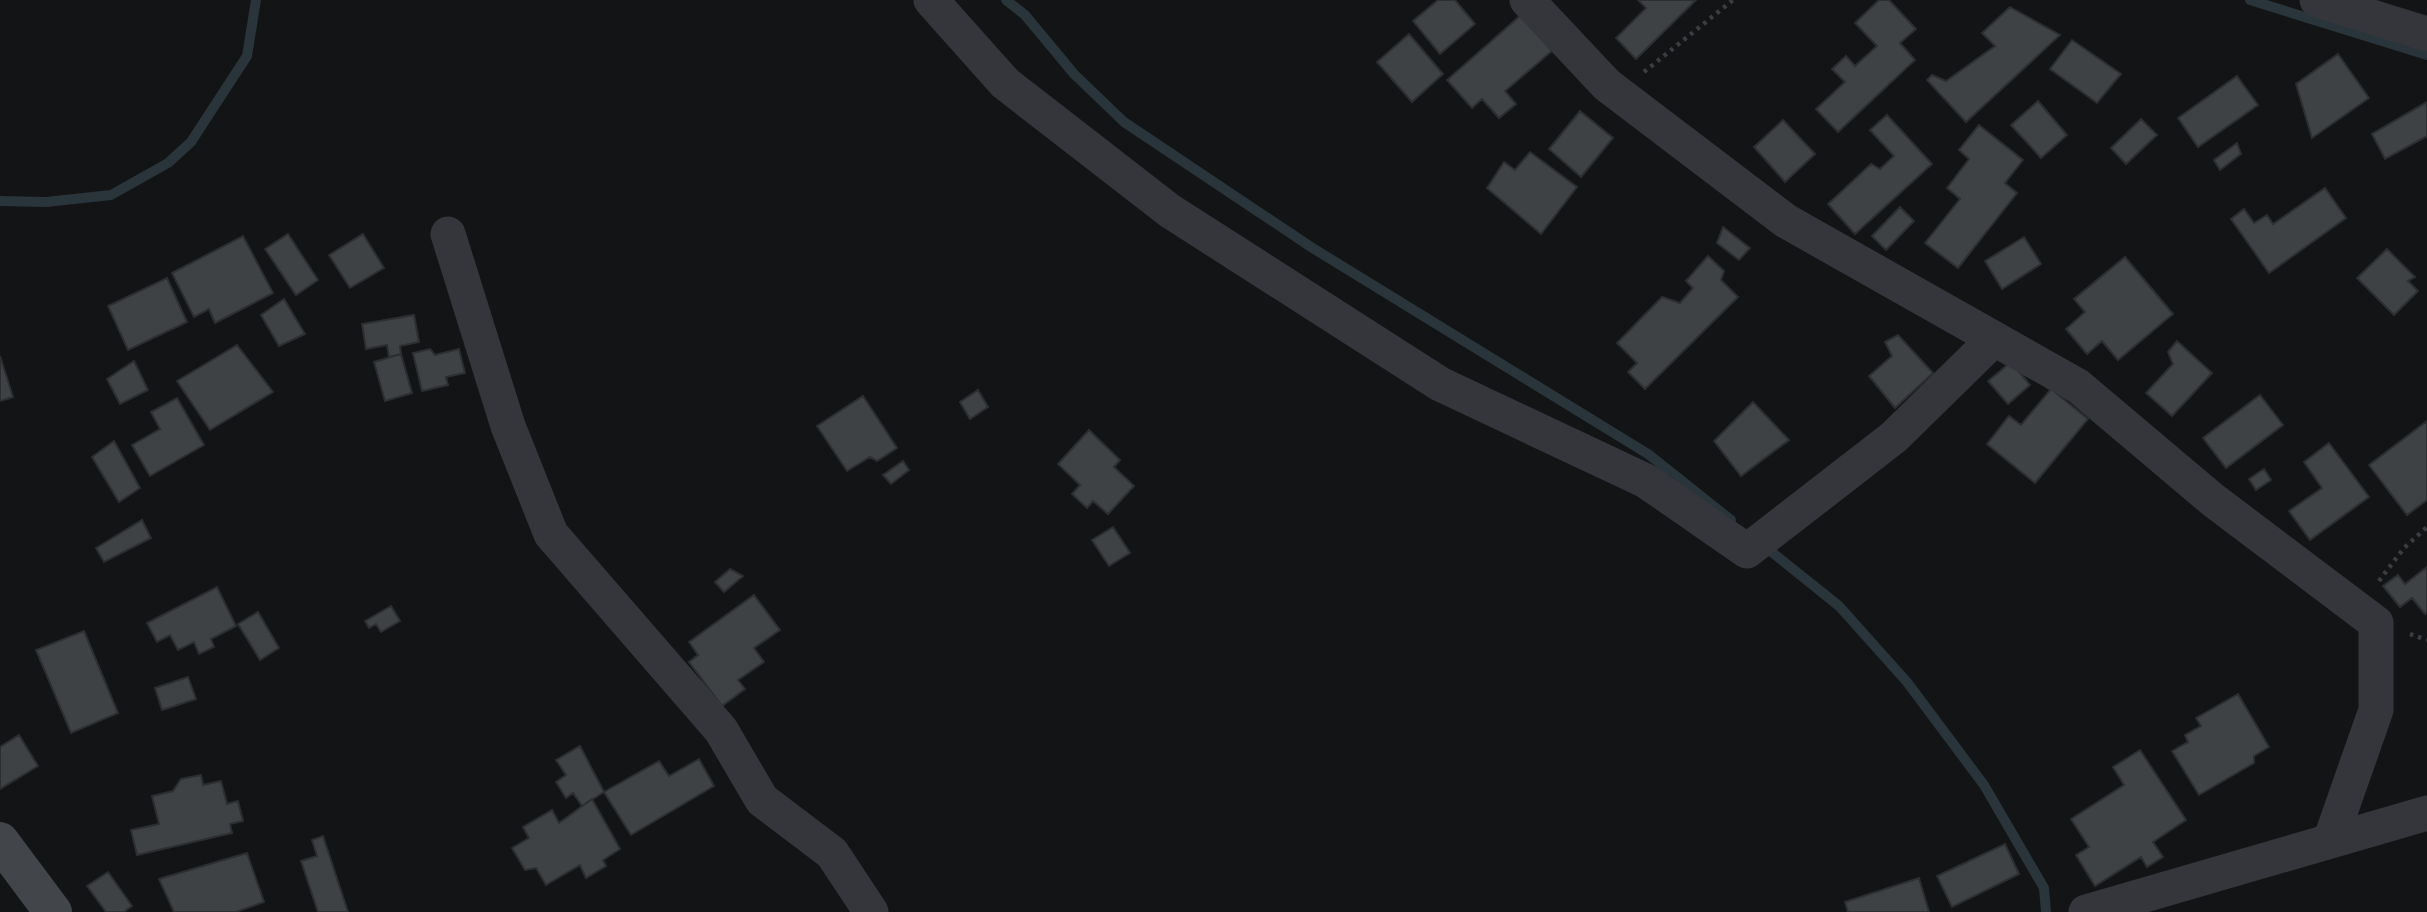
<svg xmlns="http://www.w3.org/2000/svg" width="2427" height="912" viewBox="0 0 2427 912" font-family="Lato,sans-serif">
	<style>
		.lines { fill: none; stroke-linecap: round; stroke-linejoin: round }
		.stream { stroke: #29353a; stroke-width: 10 }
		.building { fill: #3f4245; stroke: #2d2e32; stroke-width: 2 }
		.path { stroke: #3a3d42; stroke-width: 4.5; stroke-dasharray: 3.5 5; stroke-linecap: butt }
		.street { stroke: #34363b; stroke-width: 35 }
		.secondary { stroke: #42464b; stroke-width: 38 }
	</style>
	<rect width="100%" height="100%" fill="#131415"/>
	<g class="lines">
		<path class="stream" d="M1006,0L1025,15L1074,74L1124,122L1311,247L1648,454L1731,520
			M2250,0L2427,55
			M0,201L46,202L111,195L168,163L191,142L247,56L256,0
			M1763,545L1839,606L1907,682L1984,785L2044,888L2046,912"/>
	</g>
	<path class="building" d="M1438,0H1455L1475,24L1440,54L1413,21Z
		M1638,0H1696L1636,59L1616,38L1646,8Z
		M1879,0H1889L1916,29L1900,43L1915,60L1838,132L1816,109L1845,82L1832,69L1846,56L1855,66L1877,46L1855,23Z
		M2010,7L2060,35L1966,122L1927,80L1932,75L1946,81L1995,46L1982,33Z
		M1521,15L1552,51L1505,91L1516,104L1499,118L1482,99L1472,108L1447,80Z
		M1409,34L1443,74L1412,102L1377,62Z
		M2072,40L2121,74L2097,103L2050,69Z
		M2338,54L2369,98L2312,138L2296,84Z
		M2237,76L2258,105L2198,147L2178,118Z
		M2038,101L2067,135L2041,158L2011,125Z
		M2427,102V136L2385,159L2372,134Z
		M1580,111L1613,138L1581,177L1549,149Z
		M1887,115L1932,164L1855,234L1828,204L1871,164L1880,169L1894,156L1870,130Z
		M2141,119L2157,135L2126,164L2111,148Z
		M1783,120L1815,154L1785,182L1754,147Z
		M1979,125L2023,160L2005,183L2017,193L1958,268L1925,243L1960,199L1947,188L1969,159L1959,150Z
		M2237,143L2241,154L2220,170L2214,160Z
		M1530,152L1577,187L1541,234L1487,188L1504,162L1515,170Z
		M2325,188L2346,218L2269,273L2231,219L2244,209L2254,223L2267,215L2273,224Z
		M1900,207L1914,221L1886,250L1872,236Z
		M1723,227L1750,248L1739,260L1717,243Z
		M288,234L318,280L296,295L265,249Z
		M363,234L384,268L350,288L329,255Z
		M243,236L273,293L215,323L209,309L194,317L172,273Z
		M2024,237L2041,264L2002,289L1985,261Z
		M2387,249L2415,277L2408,281L2418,291L2394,315L2357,278Z
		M1708,256L1724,271L1721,280L1738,297L1645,389L1628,372L1637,363L1617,343L1662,297L1680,303L1693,288L1686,281Z
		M2125,257L2173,314L2118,360L2102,341L2087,354L2066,329L2085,312L2074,299Z
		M167,278L187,322L128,350L108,306Z
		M284,299L305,334L279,346L261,315Z
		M414,315L419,342L400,346L401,354L389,357L387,345L366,349L362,324Z
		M1898,335L1933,373L1895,408L1869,376L1892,356L1885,342Z
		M2177,341L2212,373L2172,416L2146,393L2173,364L2168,352Z
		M237,345L273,392L210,430L177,381Z
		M430,349L435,355L459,349L465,373L446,377L448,385L422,391L413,353Z
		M401,354L412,393L385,401L374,362Z
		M0,356L13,397L0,401Z
		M134,361L148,390L120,404L107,379Z
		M2011,362L2030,385L2008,404L1988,381Z
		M2051,389L2088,419L2035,483L1987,444L2009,416L2021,425Z
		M978,390L988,407L970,419L960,402Z
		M2260,395L2283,425L2226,468L2203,438Z
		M863,396L897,448L877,461L870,457L847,471L817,426Z
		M177,398L204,445L150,476L132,445L160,429L151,412Z
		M1753,402L1789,440L1741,476L1714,441Z
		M2427,421V500L2407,515L2369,465Z
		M1089,430L1120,460L1114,467L1134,486L1108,514L1093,501L1087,508L1072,494L1080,485L1058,464Z
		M114,441L140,488L119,502L92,457Z
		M2329,443L2369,497L2310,540L2289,511L2322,488L2304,462Z
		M903,461L909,470L891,484L883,475Z
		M2264,469L2271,480L2256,490L2249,479Z
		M142,520L151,538L104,562L96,548Z
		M1113,527L1130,553L1109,566L1092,540Z
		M2427,567V612L2425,614L2412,598L2400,607L2383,586L2398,575L2405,584Z
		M730,569L743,576L724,592L715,582Z
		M217,587L236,626L211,639L214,647L199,654L194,642L178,650L170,635L157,642L147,623Z
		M754,595L780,630L754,648L764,662L738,680L745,689L722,706L689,662L698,655L689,642Z
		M391,606L400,621L381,632L376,624L369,628L365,621Z
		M258,612L279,648L260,660L238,624Z
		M84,631L118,713L71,733L36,650Z
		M188,677L196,699L162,710L155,688Z
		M2238,694L2269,747L2254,756V763L2199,795L2172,751L2188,742L2185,735L2201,726L2196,718Z
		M19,735L38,766L0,789V747Z
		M580,746L604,792L582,806L573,793L566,798L556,782L566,775L556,760Z
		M2140,750L2186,820L2153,842L2163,857L2147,867L2141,857L2095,886L2076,855L2089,847L2071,819L2124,785L2113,767Z
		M699,759L714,786L631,835L604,792L659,761L669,776Z
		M201,775L203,785L221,781L227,804L238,801L243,821L230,824L232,833L137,855L131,830L159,824L152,796L173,791L181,779Z
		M592,799L620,849L603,860L606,866L586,878L580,865L546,885L536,868L525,870L512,848L529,838L523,827L552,810L559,823Z
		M323,836L348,912H318L301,861L317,856L312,840Z
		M2005,844L2019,874L1952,907L1937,876Z
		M247,853L264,902L236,912H174L159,879Z
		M108,872L132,906L124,912H106L87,886Z
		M1919,878L1929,912H1848L1845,902Z"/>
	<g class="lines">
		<path class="path" d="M1644,72L1733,0
			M2379,581L2404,548L2427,527
			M2410,634L2427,640"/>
		<path class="street" d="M931,0L1005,83L1170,211L1440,384L1646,481L1747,551L1894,437L1994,339
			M1527,0L1607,85L1786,221L2078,386L2213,500L2376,623V710L2330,841
			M2317,0L2427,34
			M448,234L508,426L551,534L721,730L762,800L832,853L871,912
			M2086,912L2427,813"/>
		<path class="secondary" d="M0,841L53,912"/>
	</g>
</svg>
